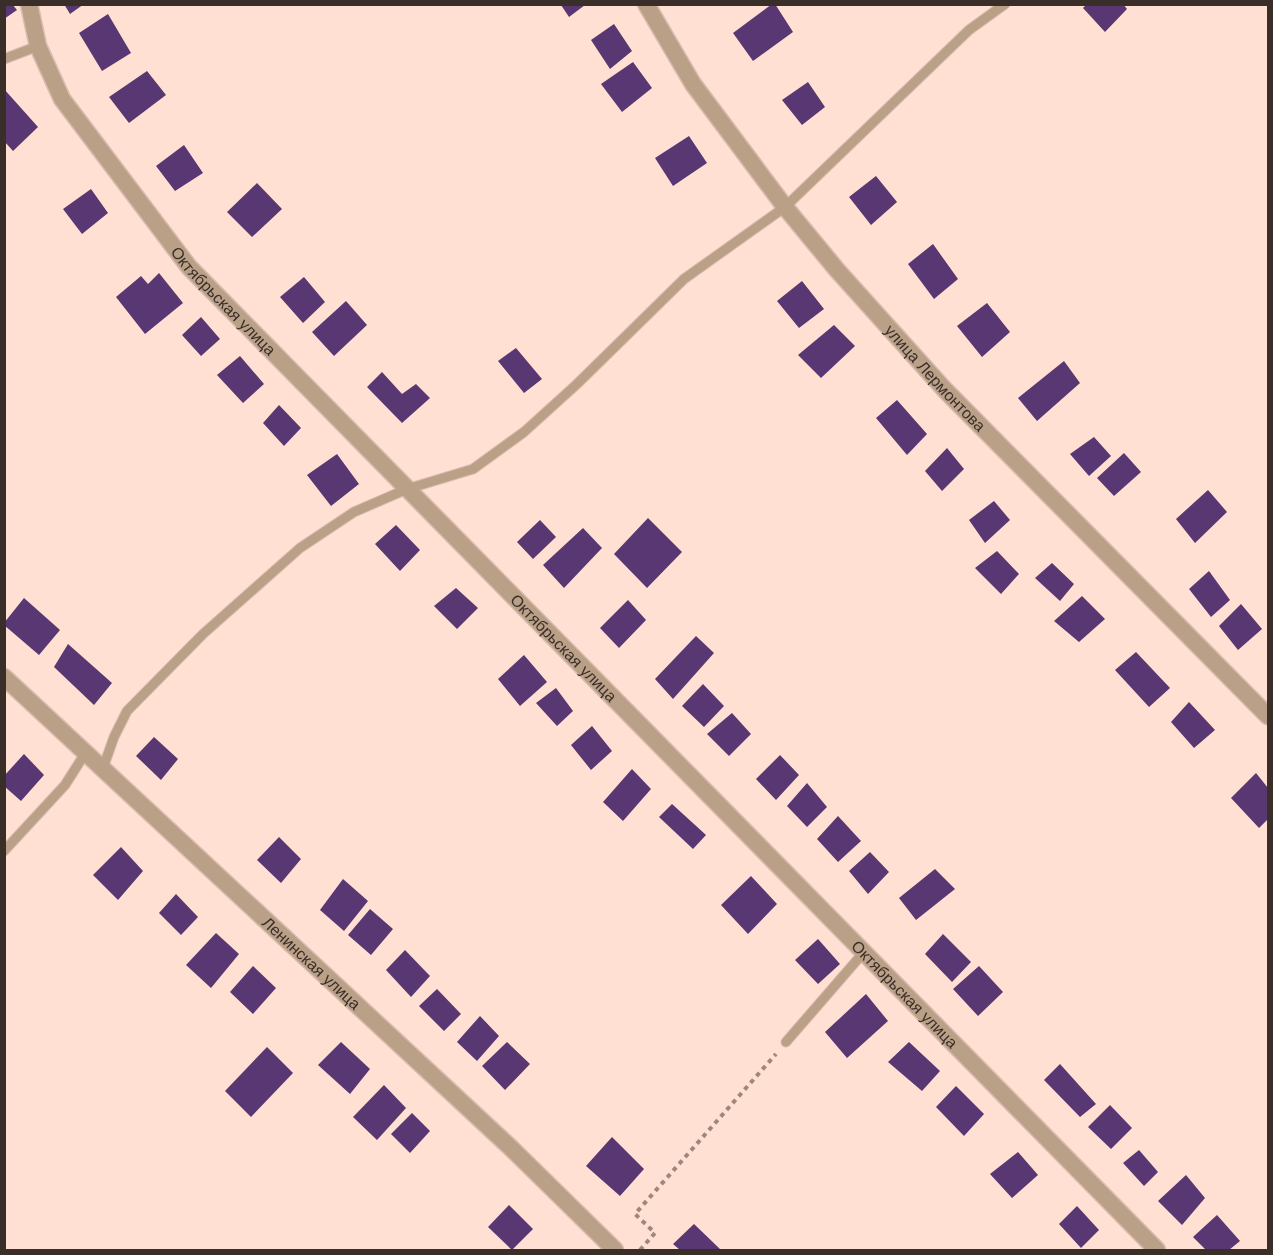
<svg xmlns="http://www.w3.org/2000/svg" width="1273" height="1255" viewBox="0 0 1273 1255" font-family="Arial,sans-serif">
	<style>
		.building { fill: #583772 }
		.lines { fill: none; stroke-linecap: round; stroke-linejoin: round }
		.service-casing { stroke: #d8bcb0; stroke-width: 11 }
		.minor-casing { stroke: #d8bcb0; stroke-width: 19 }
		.tertiary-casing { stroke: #d8bcb0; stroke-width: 19 }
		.path { stroke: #9d877e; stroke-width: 4; stroke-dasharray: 4.5 4.5; stroke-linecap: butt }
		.service { stroke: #bba088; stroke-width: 9 }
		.minor { stroke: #bba088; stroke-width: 16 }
		.tertiary { stroke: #bba088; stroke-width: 16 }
		.labels { text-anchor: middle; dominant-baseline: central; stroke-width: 6; stroke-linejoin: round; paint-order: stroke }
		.street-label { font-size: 16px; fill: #3a2e29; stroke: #fff }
	</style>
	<rect width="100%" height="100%" fill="#ffe0d2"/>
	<path class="building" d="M4,4H12L17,10L4,19Z
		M64,4H84L70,14Z
		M772,4H775L793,32L753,61L733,33Z
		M1087,4H1123L1127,9L1105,32L1083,8Z
		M561,5H585L569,17Z
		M108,14L131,53L102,71L79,33Z
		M614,24L632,51L610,69L591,40Z
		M633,62L652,88L622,112L601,84Z
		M147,71L166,95L129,123L109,97Z
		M808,82L825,107L802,125L782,100Z
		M4,89L38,127L13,151L4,141Z
		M689,136L707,163L673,186L655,158Z
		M184,145L203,173L175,191L156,166Z
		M876,176L897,202L871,225L849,197Z
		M257,183L282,209L252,237L227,212Z
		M91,189L108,213L82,234L63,209Z
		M933,244L958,279L934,299L908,264Z
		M159,273L183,303L145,334L116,297L141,276L148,284Z
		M304,277L325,302L303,323L280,297Z
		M802,281L824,309L799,328L777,301Z
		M346,301L367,325L334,356L312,332Z
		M987,303L1010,332L982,357L957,326Z
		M201,317L220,339L201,356L182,335Z
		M834,325L855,346L821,378L798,355Z
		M516,348L542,379L524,393L498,361Z
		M240,356L264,384L243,403L217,375Z
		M1064,361L1080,383L1037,421L1018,398Z
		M382,372L402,394L416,384L430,398L402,423L367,387Z
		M897,400L927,434L907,455L876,418Z
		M279,405L301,428L284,446L263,423Z
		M1094,437L1111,456L1089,476L1070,454Z
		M947,448L964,469L942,491L925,471Z
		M1124,453L1141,472L1114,496L1097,478Z
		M337,454L359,484L331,506L307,475Z
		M1208,490L1227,512L1195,543L1176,519Z
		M994,501L1010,520L985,543L969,520Z
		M648,518L682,552L647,588L614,554Z
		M540,520L556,537L533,559L517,542Z
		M396,525L420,550L400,571L375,544Z
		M583,528L602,548L564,588L543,565Z
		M997,551L1019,574L1001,594L975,568Z
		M1052,563L1074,584L1060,601L1035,578Z
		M1209,571L1230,600L1211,617L1189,589Z
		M456,588L478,608L457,629L434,606Z
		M1082,596L1105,619L1079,642L1054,621Z
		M24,598L60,630L39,655L4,625V623Z
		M628,600L646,620L619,648L600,628Z
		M1241,604L1262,629L1238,650L1219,626Z
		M696,636L714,653L673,699L655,679Z
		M68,644L112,683L94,705L54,667Z
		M1136,652L1170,688L1149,707L1115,670Z
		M524,655L547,682L520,706L498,679Z
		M703,684L724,706L704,727L682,706Z
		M556,688L573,711L557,726L536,703Z
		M1189,702L1215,730L1194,748L1171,722Z
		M732,713L751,734L729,756L707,734Z
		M592,726L612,751L591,770L571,745Z
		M154,737L178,759L161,780L136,756Z
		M24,754L44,775L21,801L4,786V776Z
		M780,755L799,775L776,800L756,779Z
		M632,769L651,789L623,821L603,802Z
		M1256,773L1268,788V819L1259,828L1231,798Z
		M807,783L827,807L807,827L787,806Z
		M672,804L706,835L693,849L659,817Z
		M838,816L861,841L838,862L817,839Z
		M279,837L301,859L281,883L257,860Z
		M121,847L143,871L118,900L93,875Z
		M870,852L889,872L868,894L849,871Z
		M935,869L955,889L916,920L899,898Z
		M751,876L777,904L748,934L721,905Z
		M343,879L368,901L344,931L320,910Z
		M176,894L198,917L181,935L159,913Z
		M370,909L393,929L371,955L348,935Z
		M216,933L239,954L211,988L186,965Z
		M943,934L971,962L952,982L925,954Z
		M818,939L840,964L818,984L795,960Z
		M405,950L430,976L411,997L386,970Z
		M253,966L276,988L253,1014L230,992Z
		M979,966L1003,992L978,1016L953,989Z
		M437,989L461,1014L444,1031L419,1006Z
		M866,994L888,1021L847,1058L825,1032Z
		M480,1016L499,1036L477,1061L457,1042Z
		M341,1042L370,1069L350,1094L318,1065Z
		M507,1042L530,1064L505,1090L482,1066Z
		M909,1042L940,1071L922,1091L888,1062Z
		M267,1047L293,1073L251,1117L225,1091Z
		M1060,1064L1096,1104L1080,1117L1044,1080Z
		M384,1085L406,1108L377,1140L353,1117Z
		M956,1086L984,1114L964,1136L936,1107Z
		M1110,1105L1132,1128L1111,1149L1088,1127Z
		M412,1113L430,1131L410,1153L391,1134Z
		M612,1137L644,1169L620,1196L586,1166Z
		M1139,1150L1158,1172L1144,1186L1123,1163Z
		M1018,1152L1038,1175L1012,1198L990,1174Z
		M1186,1175L1205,1198L1182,1225L1158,1201Z
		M509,1205L533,1229L512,1250L488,1227Z
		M1077,1206L1099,1230L1081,1248L1059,1224Z
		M1217,1215L1240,1241L1229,1250H1206L1193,1237Z
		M694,1224L720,1249L719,1250H680L673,1244Z"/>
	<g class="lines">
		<defs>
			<path id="service" d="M4,59L38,46
				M103,768L114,737L127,711L203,634L300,548L354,512L407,489L473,469L524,432L577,384L684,279L785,207L969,30L1005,4
				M4,851L65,785L86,752
				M786,1042L864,952"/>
			<g id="minor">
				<path id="s1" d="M29,4L38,46L62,99L189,267L1157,1250"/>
				<path id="s2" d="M646,4L693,84L785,207L837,270L945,390L1268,716"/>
			</g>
			<g id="tertiary">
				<path id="s3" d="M4,677L511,1148L615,1250"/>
			</g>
		</defs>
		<use href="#service" class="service-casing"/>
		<use href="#minor" class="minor-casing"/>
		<use href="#tertiary" class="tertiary-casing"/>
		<path class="path" d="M640,1250L655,1233L635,1214L776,1054"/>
		<use href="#service" class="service"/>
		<use href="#minor" class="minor"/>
		<use href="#tertiary" class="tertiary"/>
	</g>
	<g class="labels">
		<g class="street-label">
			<text stroke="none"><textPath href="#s1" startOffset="360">Октябрьская улица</textPath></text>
			<text stroke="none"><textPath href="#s2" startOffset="474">улица Лермонтова</textPath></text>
			<text stroke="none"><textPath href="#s1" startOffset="846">Октябрьская улица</textPath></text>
			<text stroke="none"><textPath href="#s3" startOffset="420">Ленинская улица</textPath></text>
			<text stroke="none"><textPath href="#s1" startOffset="1332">Октябрьская улица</textPath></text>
		</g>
	</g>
	<rect width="1273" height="1255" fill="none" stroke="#3a2e29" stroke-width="12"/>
</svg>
